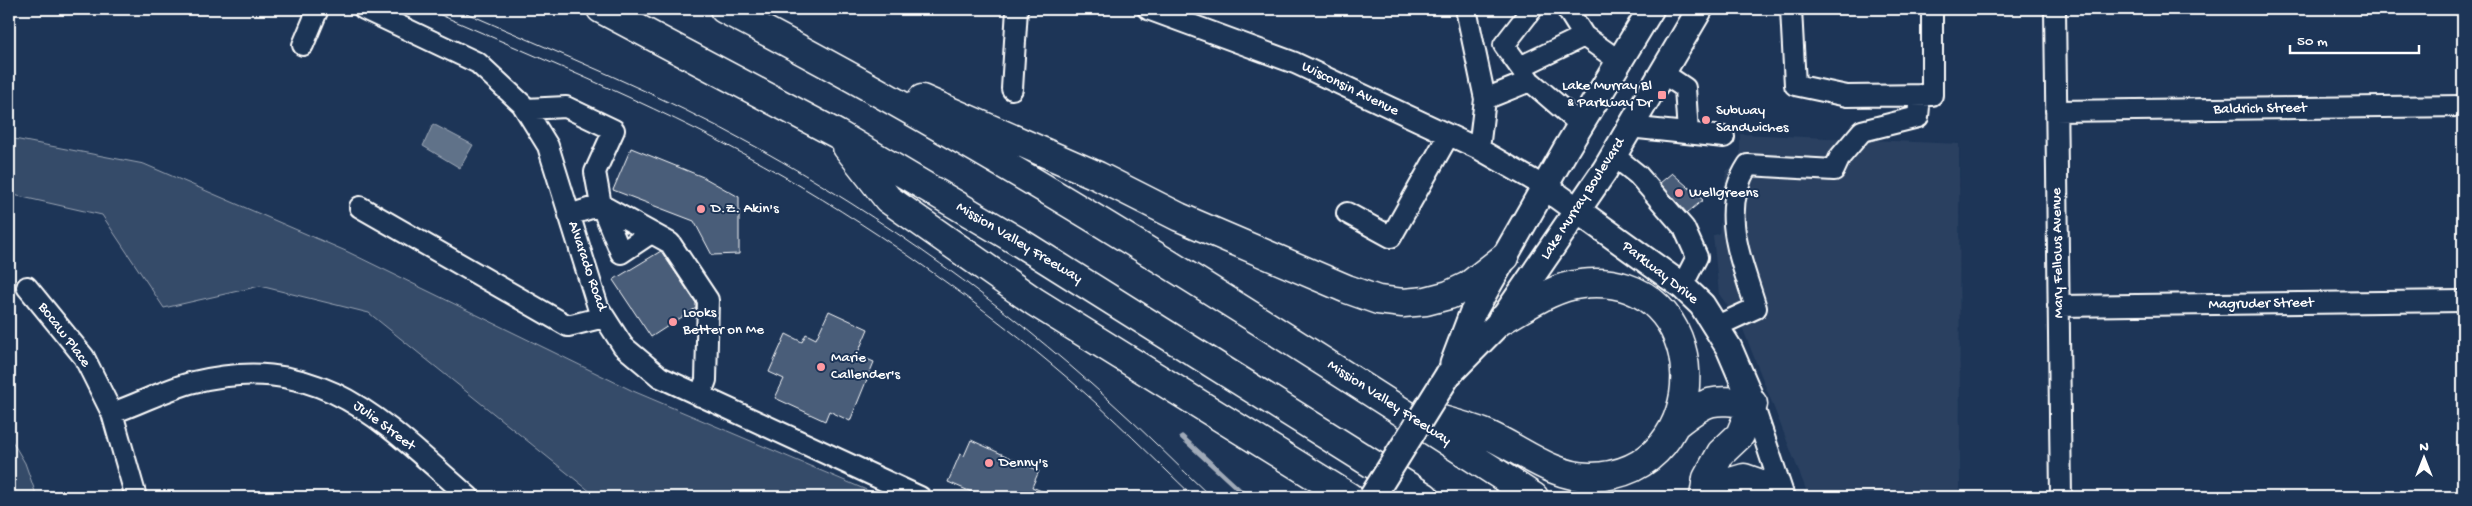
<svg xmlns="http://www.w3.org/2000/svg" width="2472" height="506" viewBox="0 0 2472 506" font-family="'Gochi Hand',sans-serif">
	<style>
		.built { fill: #2a4161 }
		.green { fill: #364b69; stroke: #9aa5b4 }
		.water { fill: #617289; stroke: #a0aab8 }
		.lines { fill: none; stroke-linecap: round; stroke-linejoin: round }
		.stream { stroke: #a0aab8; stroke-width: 5 }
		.building { fill: #4a5d79; stroke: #fff }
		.minor-casing { stroke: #fff; stroke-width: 24 }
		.major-casing { stroke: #fff; stroke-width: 29 }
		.highway-casing { stroke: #fff; stroke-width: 31 }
		.minor { stroke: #1d3557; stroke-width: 20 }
		.major { stroke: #1d3557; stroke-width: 25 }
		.highway { stroke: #1d3557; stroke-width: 28 }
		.tram { stroke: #fff; stroke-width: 1 }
		.major-bridge-casing { stroke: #fff; stroke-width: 29; stroke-linecap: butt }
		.major-bridge { stroke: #1d3557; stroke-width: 25 }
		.poi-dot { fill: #ff9aa2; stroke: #1d3557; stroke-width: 2 }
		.labels { text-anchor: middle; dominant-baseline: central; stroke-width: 4; stroke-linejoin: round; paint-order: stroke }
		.poi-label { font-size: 15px; fill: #fff; stroke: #1d3557; text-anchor: start }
		.street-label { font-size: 15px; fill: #fff; stroke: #1d3557 }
	</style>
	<rect width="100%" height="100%" fill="#1d3557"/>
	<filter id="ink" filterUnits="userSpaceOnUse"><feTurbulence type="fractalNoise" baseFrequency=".02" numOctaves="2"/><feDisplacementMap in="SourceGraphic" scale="10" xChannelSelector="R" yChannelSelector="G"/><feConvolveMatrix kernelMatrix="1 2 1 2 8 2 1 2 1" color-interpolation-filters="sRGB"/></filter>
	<g filter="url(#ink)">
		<path class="built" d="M1740,134L1959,144L1960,497H1809L1741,324L1719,294L1713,235L1719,234L1726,171L1740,162Z"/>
		<path class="green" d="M9,138L144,164L348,252L633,391L883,497H597L369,313L260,286L164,308L102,215L9,194Z
			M9,436L25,463L37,497H9Z"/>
		<path class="water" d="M433,124L473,145L460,168L423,146Z"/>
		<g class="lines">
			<path class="stream" d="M1182,437L1247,497"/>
		</g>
		<path class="building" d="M631,148L703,177L739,197V254L712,255L694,221L613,190Z
			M1672,173L1703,200L1687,213L1660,183Z
			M661,251L696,303V308L651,337L613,280Z
			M829,311L868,329L857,355L874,362L850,421L829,411L825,421L775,398L784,379L769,372L786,334L802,342L806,334L816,339Z
			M971,440L1039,471L1032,487L1056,497H983L948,482L960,454L964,456Z"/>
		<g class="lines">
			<defs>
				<path id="minor" d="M364,9L478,63L522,104L548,146L598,307L623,346L660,377L920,497
					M1148,9L1295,63L1479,149L1545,187
					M1466,9L1485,99L1479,149
					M1567,9L1584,36L1619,61
					M1791,9L1795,85L1847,96L1932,95V9
					M2055,9L2061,497
					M303,45L318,9
					M1520,67L1584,36
					M1661,72L1685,88L1688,133
					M1530,81L1504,45L1532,9
					M1012,89L1017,9
					M1485,99L1530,81L1581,125
					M525,109L566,107L614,130L595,172L601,205L569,215
					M2056,111L2463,106
					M1629,127L1724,137
					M1613,155L1638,175L1684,228L1697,257L1682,286
					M601,205L670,243L708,300L706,380L700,396
					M601,205L621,253L651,233
					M360,207L568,326L604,317
					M1347,213L1391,237L1448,136
					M27,287L84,357L112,413L136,497
					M2058,306L2463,301
					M1717,326L1756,308C1742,261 1718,211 1748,165L1834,170L1840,157L1862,131L1918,117L1920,95
					M1753,404L1784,497
					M112,413C139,404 166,389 194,382C321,351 382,421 469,497"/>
				<path id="major" d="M1545,187L1682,286L1702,305L1729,348L1753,404
					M1453,364L1472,314L1566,149L1651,9
					M1448,375L1502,320L1605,170L1700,9"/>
				<path id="highway" d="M601,9L837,134L1019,242L1425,497
					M724,9C1004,154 1270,326 1534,497
					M922,99L1098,176L1179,217L1347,289L1378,300L1403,303L1426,301L1449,295L1468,286L1505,257
					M847,147L888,199L1035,302L1349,497
					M1424,415C1445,421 1466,426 1486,434C1519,448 1552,477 1590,477C1720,476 1717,268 1581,284C1553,287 1527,306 1502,320
					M1676,424C1709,398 1712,399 1753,404L1740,435L1721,453L1707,478L1704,497
					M1710,497L1717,486L1744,478L1764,485L1779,497"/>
			</defs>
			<use href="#minor" class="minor-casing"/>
			<use href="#major" class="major-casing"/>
			<use href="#highway" class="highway-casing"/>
			<use href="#minor" class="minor"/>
			<use href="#major" class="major"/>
			<use href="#highway" class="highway"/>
			<path class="tram" d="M427,9C548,62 671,111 785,177C886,236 981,304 1070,380C1113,417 1153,458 1194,497
				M457,9C558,53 661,94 758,148C884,218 1002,303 1109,400C1144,431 1177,465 1211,497"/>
			<defs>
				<path id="major-bridge" d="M1372,497L1448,375"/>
			</defs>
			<use href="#major-bridge" class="major-bridge-casing"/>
			<use href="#major-bridge" class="major-bridge"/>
		</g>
	</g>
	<g class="poi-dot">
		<rect x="1657" y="90" width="10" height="10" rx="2.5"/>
		<circle cx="1706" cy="120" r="5"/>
		<circle cx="1679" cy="193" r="5"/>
		<circle cx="701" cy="209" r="5"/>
		<circle cx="673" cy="322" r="5"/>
		<circle cx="821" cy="367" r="5"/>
		<circle cx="989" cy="463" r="5"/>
	</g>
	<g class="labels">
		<g class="poi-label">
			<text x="1652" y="86" text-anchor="end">Lake Murray Bl<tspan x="1652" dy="17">&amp; Parkway Dr</tspan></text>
			<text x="1716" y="111">Subway<tspan x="1716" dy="17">Sandwiches</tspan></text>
			<text x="1689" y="193">Wellgreens</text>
			<text x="711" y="209">D.Z. Akin's</text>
			<text x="683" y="313">Looks<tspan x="683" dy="17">Better on Me</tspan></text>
			<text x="831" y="358">Marie<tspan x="831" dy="17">Callender's</tspan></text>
			<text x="999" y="463">Denny's</text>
		</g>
		<g class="street-label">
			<text transform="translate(1350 89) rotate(26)">Wisconsin Avenue</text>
			<text transform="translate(2260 109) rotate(-1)">Baldrich Street</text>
			<text transform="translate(1583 199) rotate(-57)">Lake Murray Boulevard</text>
			<text transform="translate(1019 243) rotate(31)">Mission Valley Freeway</text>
			<text transform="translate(2058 253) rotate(-91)">Mary Fellows Avenue</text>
			<text transform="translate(587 266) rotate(71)">Alvarado Road</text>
			<text transform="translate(1660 273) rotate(38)">Parkway Drive</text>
			<text transform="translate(2261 304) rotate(-1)">Magruder Street</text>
			<text transform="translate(64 335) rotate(53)">Bocaw Place</text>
			<text transform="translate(1389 403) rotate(33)">Mission Valley Freeway</text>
			<text transform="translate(384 426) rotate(37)">Julie Street</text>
		</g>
	</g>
	<rect width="2472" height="506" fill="none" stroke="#1d3557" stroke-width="30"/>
	<rect x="15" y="15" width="2442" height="476" fill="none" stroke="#fff" stroke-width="2" filter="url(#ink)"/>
	<g transform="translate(2424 458)" stroke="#1d3557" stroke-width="4" paint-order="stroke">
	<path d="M0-4L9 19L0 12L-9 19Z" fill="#ffffff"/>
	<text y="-8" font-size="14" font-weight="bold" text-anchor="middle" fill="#ffffff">N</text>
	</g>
	<path d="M2290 45v8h129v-8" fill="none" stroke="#ffffff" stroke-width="2.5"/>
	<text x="2297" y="45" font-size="15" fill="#ffffff" stroke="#1d3557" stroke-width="4" paint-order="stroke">50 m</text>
</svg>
